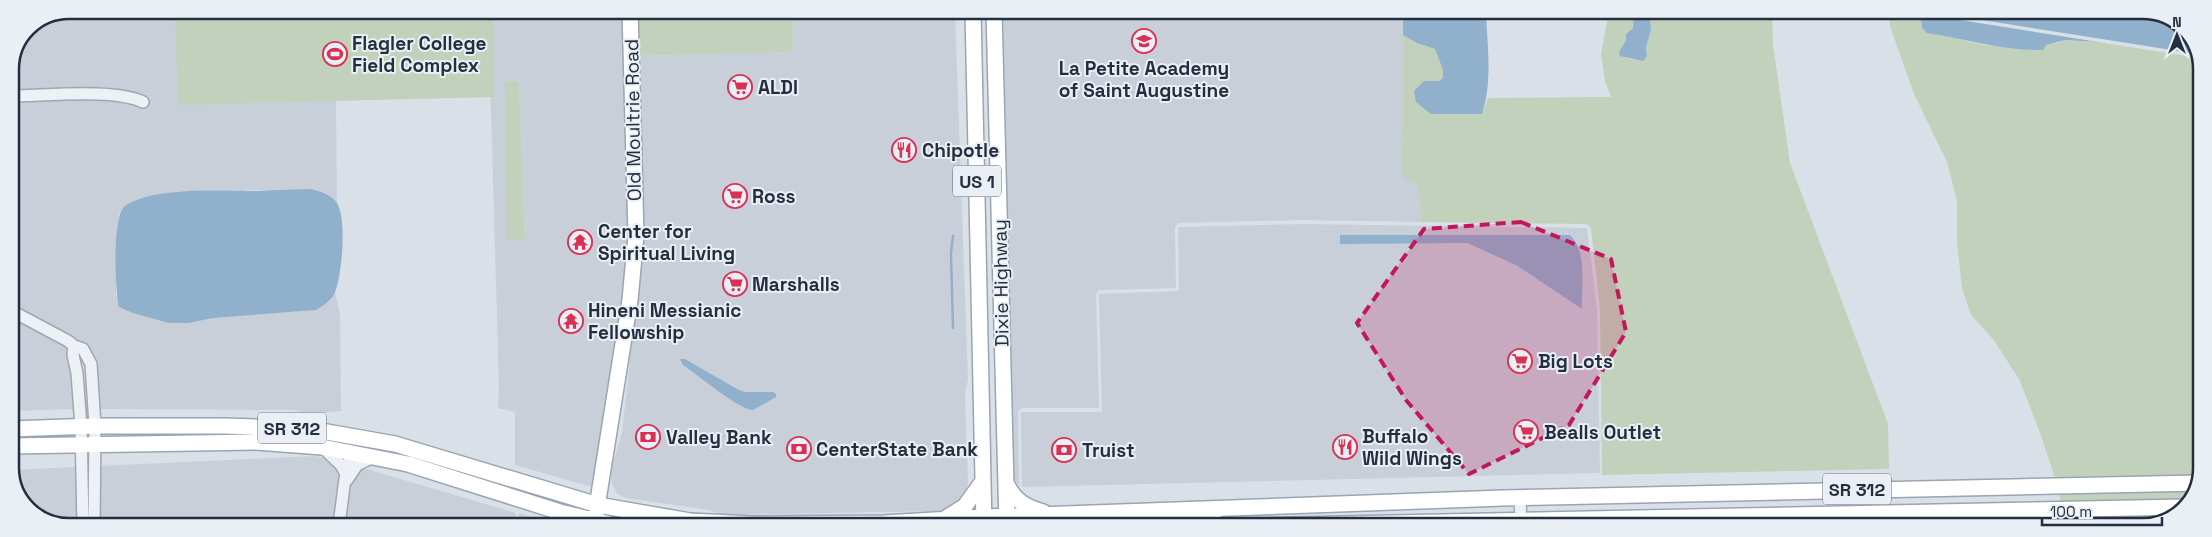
<svg xmlns="http://www.w3.org/2000/svg" width="2212" height="537" viewBox="0 0 2212 537" font-family="'Space Grotesk',sans-serif">
	<style>
		.built { fill: #c8cfd9; fill-rule: evenodd }
		.green { fill: #c1d1bb }
		.water { fill: #91b0cb }
		.lines { fill: none; stroke-linecap: round; stroke-linejoin: round }
		.stream { stroke: #91b0cb; stroke-width: 2.5 }
		.minor-casing { stroke: #9fa7b1; stroke-width: 14 }
		.major-casing { stroke: #99a5b3; stroke-width: 18 }
		.minor { stroke: #edf0f5; stroke-width: 11 }
		.major { stroke: #fff; stroke-width: 15 }
		.marked { fill: #c2185b; fill-opacity: 0.2; stroke: #c2185b; stroke-width: 4; stroke-dasharray: 10 6; stroke-linejoin: round }
		.labels { text-anchor: middle; dominant-baseline: central; stroke-width: 4; stroke-linejoin: round; paint-order: stroke }
		.shield { fill: #eaeff5; stroke: #5f6875; stroke-width: 1 }
		.shield-label { font-size: 18px; font-weight: bold; fill: #232e3e }
		.poi-label { font-size: 19px; font-weight: bold; fill: #232e3e; stroke: #eaeff5; text-anchor: start }
		.street-label { font-size: 19px; fill: #232e3e; stroke: #eaeff5 }
		.rim { fill: none; stroke: #232e3e; stroke-width: 2.5 }
	</style>
	<rect width="100%" height="100%" fill="#dae0e7"/>
	<path class="built" d="M69,10H175L336,100L337,202L328,194L311,189L172,192L119,213L116,295L169,323H189L213,318L316,310L327,303L335,292L340,314L341,411L312,414L293,410L98,409L96,373L76,342L16,308L12,101L106,99L134,102L145,108L148,99L136,93L107,90L10,92V68L27,27Z
		M488,10H626L629,266L596,488L515,465V412L498,408L499,387ZM519,82L525,239L507,241V240Z
		M792,10L955,11L968,379L965,395L968,482L967,493L961,504L944,511L721,515L710,510L626,498L617,494L611,481L612,466L622,433L643,242L638,56L793,52Z
		M1003,11H1403L1402,177L1418,183L1421,222L1305,220L1178,223L1175,227L1176,288L1099,290L1096,294L1099,408H1021L1018,412L1019,486L1013,477Z
		M1305,224L1587,228L1597,309L1600,473L1022,487L1021,412H1102L1099,294L1179,291L1178,227Z
		M10,315L70,348L75,409L10,411Z
		M316,456L363,468L516,513L515,526H57L25,507L10,476V470Z
		M519,513L560,526H518Z
		M1863,518V527H1567Z"/>
	<path class="green" d="M175,10H493L494,97L178,105Z
		M637,10H792L793,52L638,56Z
		M1609,11H1634L1635,15L1633,28L1626,34V40L1622,47L1626,58L1642,61L1647,56L1646,47L1651,30L1649,11H1772L1773,45L1790,163L1888,424L1889,469L1602,475L1600,309L1591,228L1587,224L1421,222L1418,184L1402,177L1403,35L1417,43L1435,49L1443,70V77L1440,81H1424L1431,114L1482,113L1488,98L1611,97L1605,81L1601,54Z
		M1889,11H1900C1907,17 1914,15 1921,20L1922,28L1935,34L1985,45L2020,48L2058,43L2065,40L2098,42L2199,58L2202,65L2201,478L2056,481L2039,430L2019,379L1993,339L1971,315L1962,288L1957,242V201L1947,162L1914,94L1890,26Z
		M505,82H519L525,240L507,241Z
		M2196,487L2187,502L2062,505L2058,490Z
		M2181,512L2179,515L2144,527H2067L2064,514Z"/>
	<path class="water" d="M1403,11H1486C1487,45 1493,80 1482,114H1431L1416,102L1414,91L1424,81H1440L1443,77V70L1435,49L1417,43L1403,35Z
		M1634,11H1649L1651,30L1646,47L1647,56L1643,61L1620,56L1619,52L1626,40V34L1633,28Z
		M1900,11H1904L2098,42L2065,40L2046,45L2043,50C2004,51 1966,39 1927,33L1922,28L1921,20L1906,16Z
		M1925,11H2155L2188,30L2197,54Z
		M311,189C322,192 331,194 337,203C347,219 342,275 335,292C332,300 323,306 316,310L213,318L189,323H169L133,313L119,307C115,291 112,215 125,206C154,186 223,191 257,191C275,190 293,189 311,189Z
		M1340,235H1570C1588,253 1581,286 1582,309L1516,265L1467,243L1340,244Z
		M680,359H685L737,389L745,392H773L776,394V397L753,410C739,410 697,374 683,365Z"/>
	<g class="lines">
		<path class="stream" d="M953,328L951,253L953,236"/>
		<defs>
			<path id="minor" d="M10,96C44,96 115,88 143,102
				M10,242L11,311
				M10,310L68,341L74,346L83,349L91,364L95,426L94,526
				M74,346L73,355L77,373L81,427L83,526
				M323,448L341,465L346,474
				M347,480L357,465L373,457
				M1520,497L1521,527
				M338,526C344,504 342,470 354,452"/>
			<path id="major" d="M973,11L984,526
				M994,11L1007,526
				M10,429L95,426H225L310,429L395,444L598,505L690,521L752,524L884,523L984,517L1503,498L2199,483
				M10,446L256,442L322,447L408,464L560,512L618,526
				M1006,483C1014,500 1025,507 1043,512
				M596,513L630,300L636,235L630,10
				M946,518L965,506L983,481
				M1195,526L1194,522L1200,516L1214,514
				M1245,526L2184,507"/>
		</defs>
		<use href="#minor" class="minor-casing"/>
		<use href="#major" class="major-casing"/>
		<use href="#minor" class="minor"/>
		<use href="#major" class="major"/>
	</g>
	<path class="marked" d="M1521,222L1611,259L1626,332L1569,425L1469,474L1406,400L1357,323L1424,229Z"/>
	<defs>
		<symbol id="school-ring" viewBox="-11 -11 22 22"><circle r="9.5" fill="#eaeff5" stroke="#da3152" stroke-width="1.5"/><path d="M0-5L7-2L0 1L-7-2ZM-4 1L0 2.5L4 1V4Q0 6-4 4Z" fill="#da3152"/></symbol>
		<symbol id="stadium-ring" viewBox="-11 -11 22 22"><circle r="9.5" fill="#eaeff5" stroke="#da3152" stroke-width="1.5"/><path d="M0-5a6.5 5 0 1 0 0 10a6.5 5 0 1 0 0-10ZM-3.5-1.8h7v3.6h-7Z" fill="#da3152"/></symbol>
		<symbol id="supermarket-ring" viewBox="-11 -11 22 22"><circle r="9.5" fill="#eaeff5" stroke="#da3152" stroke-width="1.5"/><path d="M-6-5.5h2.5l.6 2H6L4.5 2H-2.5L-4.4-4H-6ZM-1.5 3.2a1.3 1.3 0 1 0 .1 0ZM3 3.2a1.3 1.3 0 1 0 .1 0Z" fill="#da3152"/></symbol>
		<symbol id="restaurant-ring" viewBox="-11 -11 22 22"><circle r="9.5" fill="#eaeff5" stroke="#da3152" stroke-width="1.5"/><path d="M-5-6h1v4h1v-4h1v4h1v-4h1v5L-1.5 .5V6h-2V.5L-5-1ZM5-6V6H3V1.5H1.5Q1.5-4 5-6Z" fill="#da3152"/></symbol>
		<symbol id="temple-ring" viewBox="-11 -11 22 22"><circle r="9.5" fill="#eaeff5" stroke="#da3152" stroke-width="1.5"/><path d="M0-6L5-2H3V0L6.5 2.5H4V6H1.5V3h-3V6H-4V2.5H-6.5L-3 0V-2H-5Z" fill="#da3152"/></symbol>
		<symbol id="bank-ring" viewBox="-11 -11 22 22"><circle r="9.5" fill="#eaeff5" stroke="#da3152" stroke-width="1.5"/><path d="M-6-4H6V4H-6ZM0-2.3a2.3 2.3 0 1 0 0 4.6a2.3 2.3 0 1 0 0-4.6Z" fill="#da3152"/></symbol>
	</defs>
	<g fill-rule="evenodd">
		<use href="#school-ring" x="1130" y="27" width="28" height="28"/>
		<use href="#stadium-ring" x="321" y="40" width="28" height="28"/>
		<use href="#supermarket-ring" x="726" y="73" width="28" height="28"/>
		<use href="#restaurant-ring" x="890" y="136" width="28" height="28"/>
		<use href="#supermarket-ring" x="721" y="182" width="28" height="28"/>
		<use href="#temple-ring" x="566" y="228" width="28" height="28"/>
		<use href="#supermarket-ring" x="721" y="270" width="28" height="28"/>
		<use href="#temple-ring" x="557" y="307" width="28" height="28"/>
		<use href="#supermarket-ring" x="1506" y="347" width="28" height="28"/>
		<use href="#supermarket-ring" x="1512" y="418" width="28" height="28"/>
		<use href="#bank-ring" x="634" y="423" width="28" height="28"/>
		<use href="#restaurant-ring" x="1331" y="433" width="28" height="28"/>
		<use href="#bank-ring" x="785" y="435" width="28" height="28"/>
		<use href="#bank-ring" x="1050" y="436" width="28" height="28"/>
	</g>
	<g class="labels">
		<g class="shield">
			<rect x="953" y="165.5" width="48" height="31" rx="4"/>
			<rect x="258" y="412.5" width="68" height="31" rx="4"/>
			<rect x="1823" y="473.5" width="68" height="31" rx="4"/>
		</g>
		<g class="shield-label">
			<text x="977" y="181">US 1</text>
			<text x="292" y="428">SR 312</text>
			<text x="1857" y="489">SR 312</text>
		</g>
		<g class="poi-label">
			<text x="352" y="43">Flagler College<tspan x="352" dy="22">Field Complex</tspan></text>
			<text x="1144" y="68" text-anchor="middle">La Petite Academy<tspan x="1144" dy="22">of Saint Augustine</tspan></text>
			<text x="758" y="87">ALDI</text>
			<text x="922" y="150">Chipotle</text>
			<text x="752" y="196">Ross</text>
			<text x="598" y="231">Center for<tspan x="598" dy="22">Spiritual Living</tspan></text>
			<text x="752" y="284">Marshalls</text>
			<text x="588" y="310">Hineni Messianic<tspan x="588" dy="22">Fellowship</tspan></text>
			<text x="1538" y="361">Big Lots</text>
			<text x="1544" y="432">Bealls Outlet</text>
			<text x="1362" y="436">Buffalo<tspan x="1362" dy="22">Wild Wings</tspan></text>
			<text x="666" y="437">Valley Bank</text>
			<text x="816" y="449">CenterState Bank</text>
			<text x="1082" y="450">Truist</text>
		</g>
		<g class="street-label">
			<text transform="translate(633 120) rotate(-91)">Old Moultrie Road</text>
			<text transform="translate(1001 283) rotate(-91)">Dixie Highway</text>
		</g>
	</g>
	<path d="M0 0H2212V537H0ZM69 19H2143A50 50 0 0 1 2193 69V468A50 50 0 0 1 2143 518H69A50 50 0 0 1 19 468V69A50 50 0 0 1 69 19Z" fill="#eaeff5" fill-rule="evenodd"/>
	<path class="rim" d="M69 19H2143A50 50 0 0 1 2193 69V468A50 50 0 0 1 2143 518H69A50 50 0 0 1 19 468V69A50 50 0 0 1 69 19Z"/>
	<g transform="translate(2177 35)" stroke="#eaeff5" stroke-width="4" paint-order="stroke">
	<path d="M0-4L9 19L0 12L-9 19Z" fill="#232e3e"/>
	<text y="-8" font-size="14" font-weight="bold" text-anchor="middle" fill="#232e3e">N</text>
	</g>
	<path d="M2042 517v8h120v-8" fill="none" stroke="#232e3e" stroke-width="2.5"/>
	<text x="2050" y="517" font-size="15" fill="#232e3e" stroke="#eaeff5" stroke-width="4" paint-order="stroke">100 m</text>
</svg>
